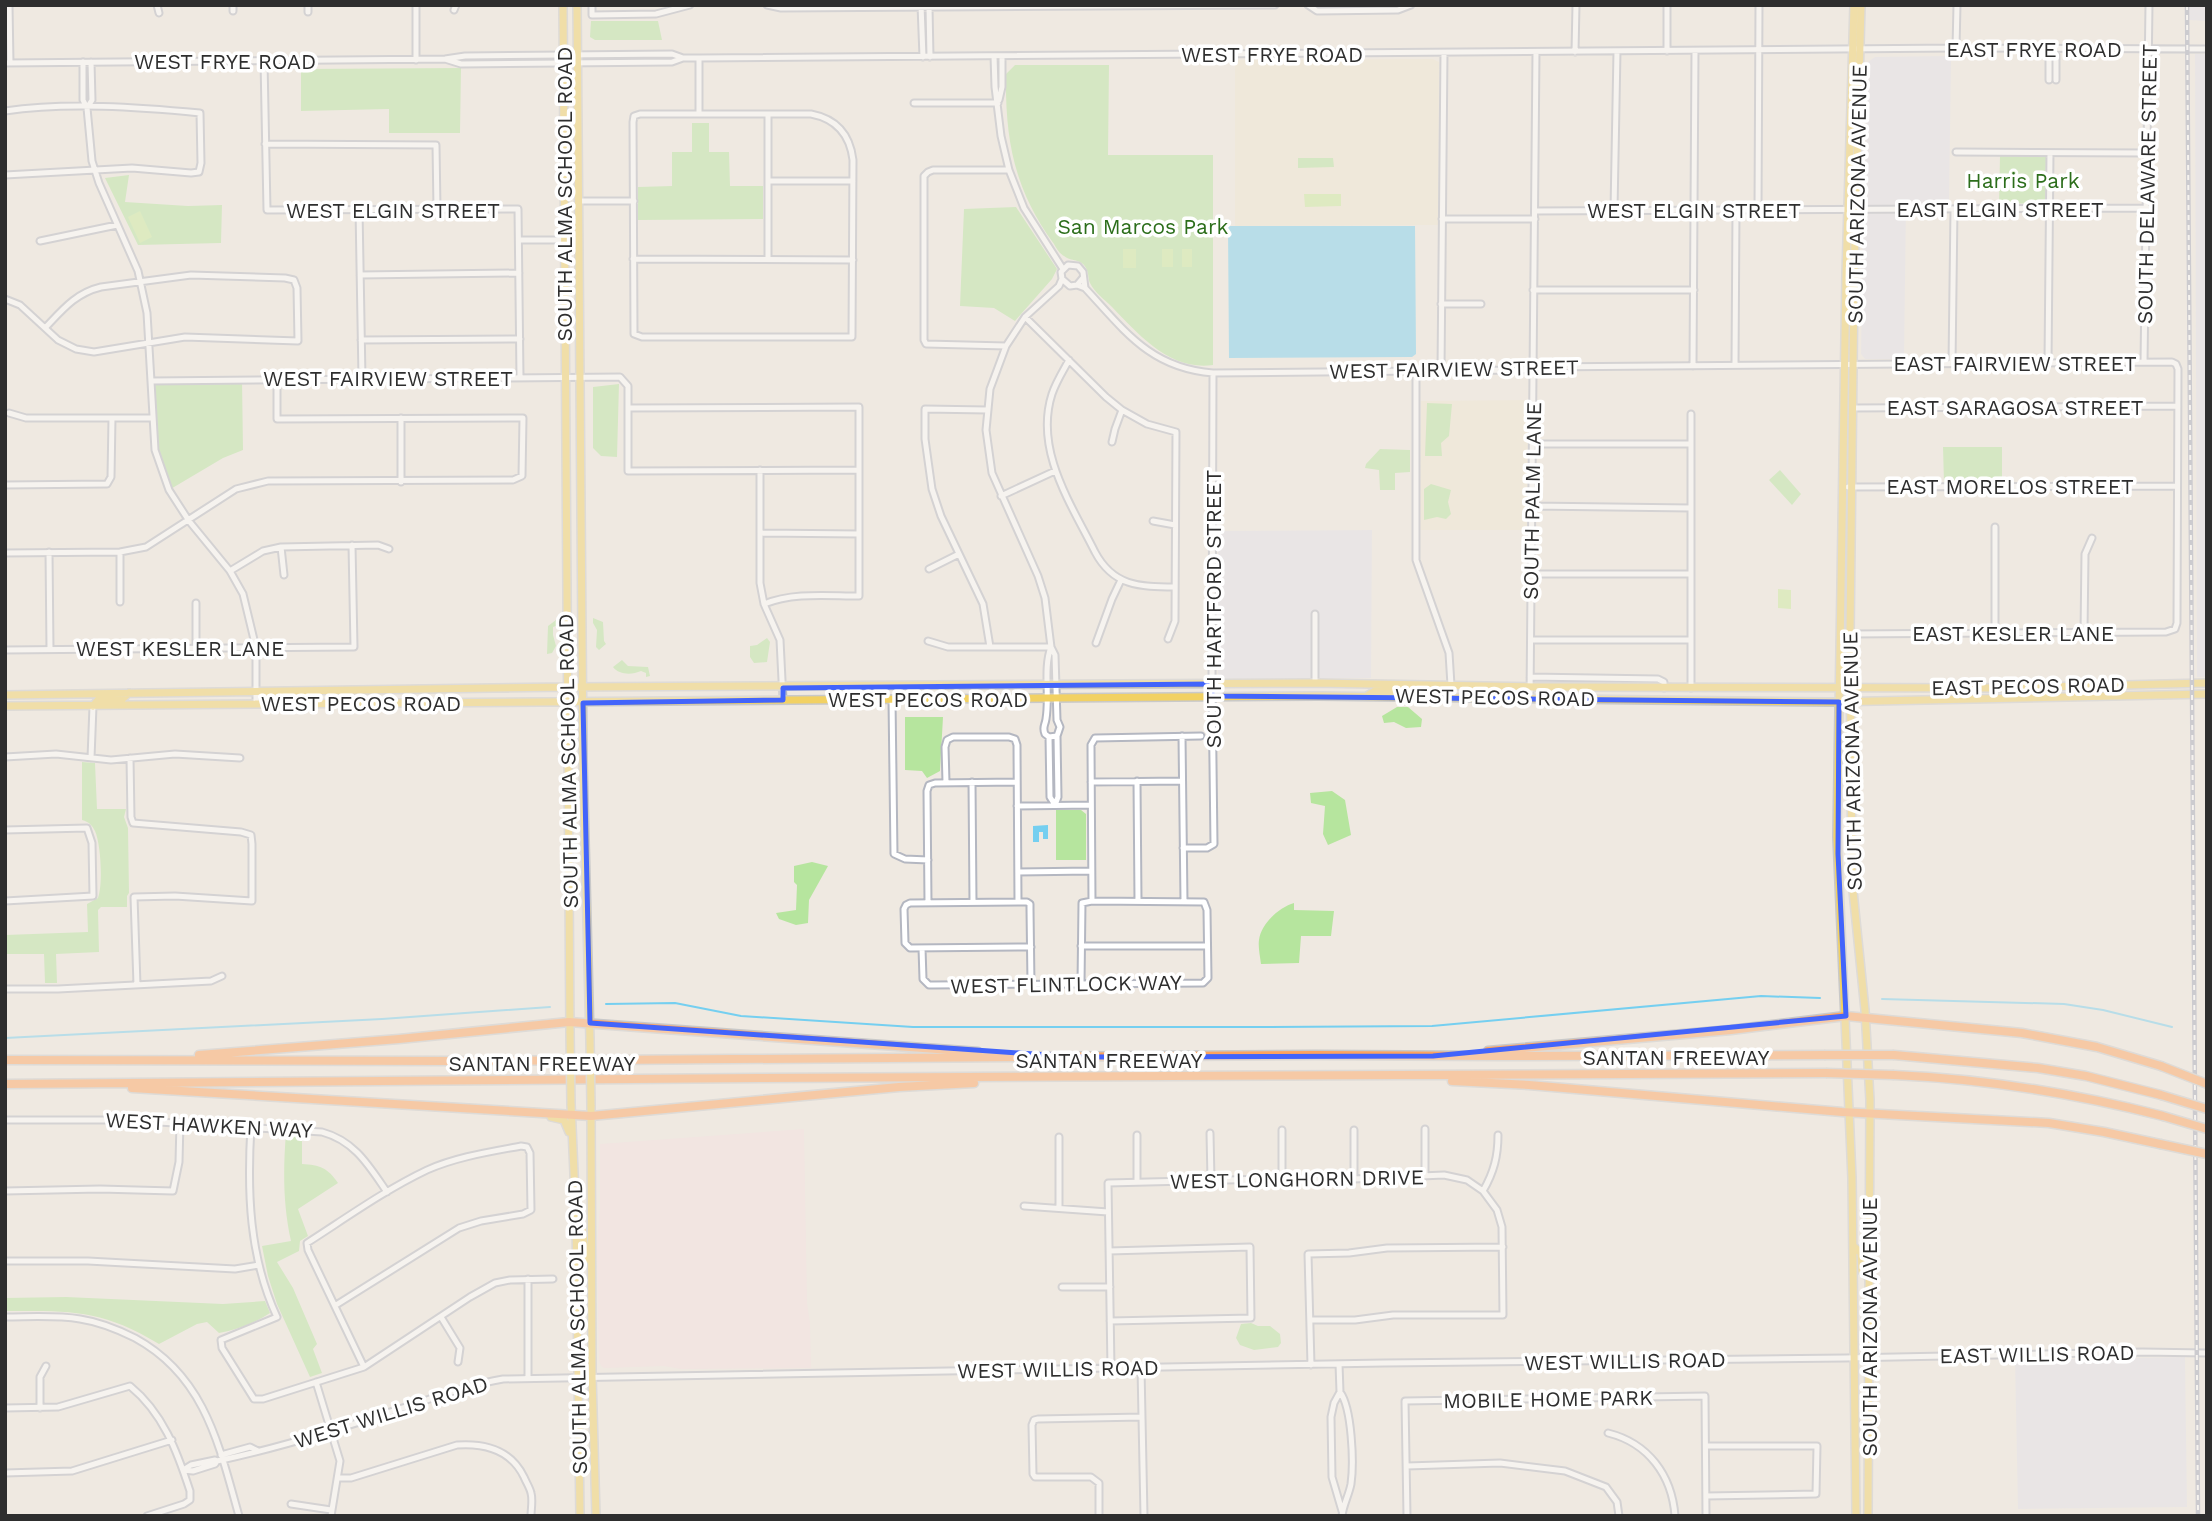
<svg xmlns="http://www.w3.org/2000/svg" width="2212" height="1521" viewBox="0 0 2212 1521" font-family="'Work Sans',sans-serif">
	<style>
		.industrial { fill: #e3e1e8 }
		.education { fill: #f0e6d1 }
		.medical { fill: #f5dfe0 }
		.green { fill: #b6e59e }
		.pitch { fill: #c9ec9a }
		.water { fill: #75cff0 }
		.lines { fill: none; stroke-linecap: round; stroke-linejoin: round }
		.stream { stroke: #75cff0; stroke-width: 2 }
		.minor-casing { stroke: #b4b7c1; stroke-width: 9 }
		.major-casing { stroke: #c9c9c9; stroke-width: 10 }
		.highway-casing { stroke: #c9c9c9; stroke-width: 11 }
		.minor { stroke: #fff; stroke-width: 5 }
		.major { stroke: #f2d163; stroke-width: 7 }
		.highway { stroke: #ffa35c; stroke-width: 8 }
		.rail-casing { stroke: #a3a6b8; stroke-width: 4.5 }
		.rail { stroke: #fff; stroke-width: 2; stroke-dasharray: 5; stroke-linecap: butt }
		.major-bridge-casing { stroke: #c9c9c9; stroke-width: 10; stroke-linecap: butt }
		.highway-bridge-casing { stroke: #c9c9c9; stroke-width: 11; stroke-linecap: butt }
		.major-bridge { stroke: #f2d163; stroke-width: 7 }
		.highway-bridge { stroke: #ffa35c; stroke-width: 8 }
		.marked { fill: none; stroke: #4264fb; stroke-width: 5; stroke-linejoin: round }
		.labels { text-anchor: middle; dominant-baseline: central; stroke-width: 7; stroke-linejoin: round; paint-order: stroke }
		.street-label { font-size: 21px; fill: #2e2e2e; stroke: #fff }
		.park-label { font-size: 21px; fill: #2c6e1b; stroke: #fff }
	</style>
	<rect width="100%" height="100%" fill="#efe9e1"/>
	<path class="industrial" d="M2189,5H2207V21L2189,20Z
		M2195,54H2207V677H2197Z
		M1946,56L1951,61V64L1949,201L1945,204H1906L1904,359H1865L1861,354L1863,218L1868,215V203L1864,199L1868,62L1875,57Z
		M1372,530L1371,678L1225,679L1218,674V531Z
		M2185,1357L2187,1507L2018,1509L2015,1360Z"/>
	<path class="education" d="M1433,59L1439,62L1438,225L1235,226V60Z
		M1528,400L1527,530H1420L1421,401Z"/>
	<path class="medical" d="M804,1129L807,1303L810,1323L811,1368L681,1369L664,1366L604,1368L601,1366L599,1360L597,1246L600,1207V1144Z"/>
	<path class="green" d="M591,21H658L662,40H595L590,37Z
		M1015,65H1109L1108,155H1213V365C1170,371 1139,335 1112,307C1105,300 1094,292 1090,283C1088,279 1089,273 1086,268C1081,258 1071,262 1064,256C1060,254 1056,248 1054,244C1014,189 1005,140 1006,74Z
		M461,68L460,133H389V109L301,111V69Z
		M692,123H709V152H729L730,186H763V219L638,220V187L672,186V152H692Z
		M2000,156L2046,157L2045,203L1999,204Z
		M1298,158H1333L1334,167L1298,168Z
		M129,175L125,202L188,206L222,205L221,243L138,245L105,178Z
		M1016,207L1057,269L1052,279L1015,321L994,308L960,306L964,209Z
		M242,379L243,450L223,458L169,490L155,450L151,381Z
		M619,384L617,457L601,456L593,448V387Z
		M1427,403L1452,404L1449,436L1441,443L1442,456H1425Z
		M1943,447H2002V483H1944Z
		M1380,449L1410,450V472L1395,473V490H1380L1379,470L1365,468L1366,464Z
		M1780,470L1801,494L1792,505L1769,480Z
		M1431,484L1451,490L1448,502L1451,514L1446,519L1437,517L1424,520V489Z
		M593,618L603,622L604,641L606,644L599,650L596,647L597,630L593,623Z
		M556,620V626L553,627V635L556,646L552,653L547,654L548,626Z
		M767,638L770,642L767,662L754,663L750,657V646L757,645Z
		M622,660L628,666L648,667L650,676L646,677V673L641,671C632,675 619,675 613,667Z
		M1397,707H1408L1422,719L1421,727L1406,728L1394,722L1384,723L1382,716Z
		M905,717H943L940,771L927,778L922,771L905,770Z
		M82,762L95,763L97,809H126L124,817L128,828L129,893L127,896V907H101L98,910L99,952L56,954L57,983H45L44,954H5V935L88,932L87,904L98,898C103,885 101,844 95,831C92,825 89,822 82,820Z
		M1332,791L1345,800L1351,835L1328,845L1323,834L1325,806L1311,803L1310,793Z
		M1056,810H1081L1086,814V860H1056Z
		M812,862L828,866L809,900L808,923L796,925L779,919L776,913L796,910L797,885L794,882V866Z
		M1294,903V910L1334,911L1331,936H1301L1299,963L1261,964C1260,956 1258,947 1259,940C1261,923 1280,907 1294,903Z
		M286,1133L302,1136V1164C320,1165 328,1168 338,1183L298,1209L308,1236L300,1241L299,1251L277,1262L293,1288L317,1344L313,1349L322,1373L310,1377L277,1304L268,1276L262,1246L291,1241C283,1205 283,1170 286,1133Z
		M66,1297L223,1304L265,1301L270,1313C255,1323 237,1330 219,1333L207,1322L197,1324L159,1344C101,1309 71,1311 5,1311V1298Z
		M1251,1323L1258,1326H1270L1280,1334L1281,1343L1278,1347L1254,1350L1240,1345L1236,1338L1241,1324Z"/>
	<path class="pitch" d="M1304,194H1341V206L1305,207Z
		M140,211L152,237L140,243L128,217Z
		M1123,249H1136V268H1123Z
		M1162,249H1173V267H1162Z
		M1182,249H1192V267H1182Z
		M1778,589L1791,590V609L1778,608Z"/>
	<path class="water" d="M1228,226H1415L1416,354L1412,357L1229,358Z
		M1048,825V839H1043V832H1039V842H1033V826Z"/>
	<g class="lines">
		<path class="stream" d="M1882,999L2064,1004L2103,1010L2172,1027
			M606,1004L675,1003L741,1016L913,1027H1257L1432,1026L1761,996L1820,998
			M5,1038L382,1019L550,1007"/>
		<defs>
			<path id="minor" d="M9,5L10,63
				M157,5L159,13
				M233,5V11
				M416,5V60
				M592,5V15L656,14L690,5
				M767,5L781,8L1275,5
				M921,5L923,57
				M1308,5L1317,11L1398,10L1411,5
				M929,7L930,57
				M454,10L456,5
				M308,12V5
				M1956,48L1957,5
				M1667,51V5
				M1575,52L1576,5
				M994,56L995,87L1001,136L1009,170L1024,208L1063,269
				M699,58V114
				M445,59L461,64L672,62L683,58H699L1956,48L2207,49
				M264,61L267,210L518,209L520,377
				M83,62V100L87,108L92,161L99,183L138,271L147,313L155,450L169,490L189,521L230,571L243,594L256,648V704
				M5,63L445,59L465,56L672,54L683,58
				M2049,80V55L2053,48L2056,55V80
				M999,100L1002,87V56
				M914,103H998
				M87,108L92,100L91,62
				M5,111C67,102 138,107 200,113L201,163L199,172L191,173L132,168L5,175
				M640,114H811C837,119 850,135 853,160L852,337H642L634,334L633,122L634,116Z
				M768,114V259
				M265,144L436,145L437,209
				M1956,152L2147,153
				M768,181H853
				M579,201H634
				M359,209L362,378
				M1758,209L1759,5
				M1614,210L1617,51
				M1535,211L2147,208
				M1442,219H1535
				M520,240H564
				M40,241L117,225
				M633,259L853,260
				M360,275L519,273
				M1082,279L1077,285L1070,286L1062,279L1061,272L1068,265L1078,266L1083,272L1085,288
				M1077,285L1085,288C1125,331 1150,368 1213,373L1522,370L1540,367L2172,362L2176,364L2178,369L2177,623L2175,629L2166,632L1850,634
				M1533,290H1694
				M5,299L20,305L58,340L76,349L94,352L185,337L298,341L297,288L294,280L285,278L191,275L101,287C76,293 63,309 46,327
				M1441,304H1481
				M1025,317L1106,397L1122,410L1147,424L1176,432L1175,621L1168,639
				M361,340L520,339
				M1006,346L926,344L924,340V176L928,172L933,170H1009
				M1069,360C1063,371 1056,382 1052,394C1034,450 1071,504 1095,552C1113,586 1139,587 1175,587
				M2144,362L2149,5
				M2048,363L2050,153
				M1952,364L1954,209
				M1735,365L1736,210
				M1693,366L1695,51
				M1416,370V560L1449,653L1451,685
				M1441,370L1444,53
				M151,381L620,377L628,386V471L859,470
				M628,408L859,407V596C827,596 794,592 764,604
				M1853,408L2178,406
				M987,410L925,409V439L932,489L941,516L983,604L990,647
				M9,413L26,418H152
				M1691,414V688
				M401,418V482
				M1112,442L1115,429L1122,410
				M1533,444H1691
				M760,470V583L764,604L780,640L783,700
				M5,485L107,484L111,477L112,418
				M1848,487L2177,486
				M1001,496L1055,471
				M1532,506L1691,508
				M1153,521L1175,525
				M760,533L859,534
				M281,547L284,575
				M49,552L50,649
				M120,552V602
				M5,553L120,552L146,547L236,489L268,481L513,480L522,476L523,418L277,419V379
				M929,569L959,554
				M230,571L263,551L281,547L378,545L389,549
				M1531,574H1691
				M196,603V648
				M1315,614V683
				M1995,633V527
				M2084,633L2085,554L2092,538
				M1531,640H1691
				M928,641L948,647H1051
				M1096,643L1112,599L1121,580
				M1051,647C1043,669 1050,695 1046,719C1045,726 1042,727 1045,734L1049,737L1057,736L1060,727L1057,720L1055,655L1051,647L1045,598L1038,576L992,473L986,430L990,389L1006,346L1025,317L1059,286L1062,279
				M5,650L354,647L352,545
				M1530,677L1658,679L1664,682V688
				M1530,697L1536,52
				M892,699L894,854L905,859L928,860
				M1182,736L1184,901
				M1049,737L1050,797L1055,805
				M5,757L56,754L111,760L175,754L240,758
				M91,758L93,706
				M130,758L131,817L133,823L241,832L251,835L252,844V901L175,896L134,897L137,985
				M1137,781L1138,901
				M946,782L945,747L947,740L953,737H1009L1015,739L1017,745L1018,902
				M972,782L973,902
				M1091,782L1182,781
				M1055,805L1058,797L1057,736
				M1017,806L1091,805
				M5,830L87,828L92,843L93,896L5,901
				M1183,848H1207L1214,844L1212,684L1213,373
				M1018,872L1091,871
				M1092,901L1091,745L1095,738L1201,736
				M928,903L927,791L929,785L935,783L1017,782
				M1081,946H1207
				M1031,947L910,948L905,943L904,909L906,905L910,903L1027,902L1030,904V909L1031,984
				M922,948L923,979L929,985H933L1203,983L1208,978L1207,910L1204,902L1092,901L1082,903L1081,984
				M5,989H58L211,981L222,976
				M5,1120H126L322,1132C355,1141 369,1166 387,1192
				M251,1126C247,1191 249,1257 277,1317L221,1340L222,1348L254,1399H263L364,1367L470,1297L495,1283L510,1280L553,1279
				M1425,1129V1176
				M1282,1130V1179
				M1210,1133L1211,1180
				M1137,1135V1182
				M1059,1137V1208
				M1354,1179V1130
				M5,1191L100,1189L173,1191L179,1162L180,1122
				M1483,1191C1494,1172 1498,1156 1498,1135
				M1024,1206L1108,1212
				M1109,1251L1250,1247L1251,1318L1110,1321
				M5,1261H88L235,1269L259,1265
				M528,1279V1378
				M1062,1287H1110
				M336,1305L459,1228L481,1221L523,1214L531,1210L530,1153L527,1147L521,1146C489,1152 456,1157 427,1170C385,1190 346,1218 307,1243L308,1250L364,1367
				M5,1317C30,1317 55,1315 80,1319C100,1322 117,1329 135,1338C205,1376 219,1445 239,1516
				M441,1317L460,1348L458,1362
				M1339,1364L1340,1392L1334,1403L1331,1417L1332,1477L1342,1511
				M1311,1365L1308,1254L1349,1253L1387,1248L1503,1247
				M1111,1368L1108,1183L1267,1179L1331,1180L1444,1175L1467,1180L1483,1191L1497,1210L1502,1227L1503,1315H1393L1355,1320H1310
				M1141,1368L1144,1516
				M316,1382L340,1461L331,1516
				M1340,1392C1352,1408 1354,1463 1351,1484C1349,1495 1343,1505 1342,1516
				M5,1408L58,1407L130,1386C163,1413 177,1451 190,1491V1500L184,1504L147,1516
				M40,1408V1377L46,1366
				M1608,1433C1648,1443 1672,1475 1675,1516
				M1706,1446H1817L1816,1494L1706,1496
				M221,1455L250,1447L258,1451
				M1407,1466L1500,1463L1565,1471L1606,1487L1617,1502L1619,1516
				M183,1470L191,1465L215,1460L217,1461C279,1448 340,1429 399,1409C434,1398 467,1385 503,1379L1384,1363L1845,1358L2142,1352L2207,1353
				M183,1470L193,1471L215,1464L217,1461
				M5,1473L72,1471L172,1440
				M338,1478H351L457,1445C485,1443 511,1450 524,1477C526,1482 530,1488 531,1493C533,1500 531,1509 531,1516
				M291,1504L331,1510
				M1099,1516V1483L1091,1477H1035L1033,1474L1032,1425L1034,1420L1038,1419L1142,1417
				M1407,1516L1405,1401L1705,1396L1706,1516"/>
			<path id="major" d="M563,5L570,1033
				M577,5L583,761L590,1040
				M1854,5L1846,275L1837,837L1852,1178L1856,1516
				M1861,5L1854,277L1850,634L1852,881L1865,1010L1870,1100L1868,1516
				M5,695L567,687L1315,683L1536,687L2006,688L2207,683
				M1367,696L1375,691L1399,690L1404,685
				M5,706L1318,696L1828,702L2207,694
				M93,706L99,699H122L129,693
				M571,1104L576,1219L580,1516
				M591,1105L592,1376L596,1516
				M551,1117L564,1120L569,1132
				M576,1219L582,1228L586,1257L591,1261
				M1853,1246L1861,1253L1862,1271L1869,1278"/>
			<path id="highway" d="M1488,1051L1731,1030L1846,1016L2022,1033L2097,1047L2161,1066
				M199,1055L399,1039L569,1022L978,1052
				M1894,1055L2038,1068L2086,1076L2161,1095
				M5,1060L459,1061L1315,1055L1499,1056L1824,1055
				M1894,1075C1987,1079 2073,1093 2163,1116
				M1452,1081L1529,1085L1842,1112L2049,1123L2104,1132L2160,1144
				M5,1084L758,1078L1826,1073
				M132,1088L591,1116L899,1087L974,1083"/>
		</defs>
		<use href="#minor" class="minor-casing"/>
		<use href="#major" class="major-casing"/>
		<use href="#highway" class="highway-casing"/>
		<use href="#minor" class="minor"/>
		<use href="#major" class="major"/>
		<use href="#highway" class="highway"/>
		<defs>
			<path id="rail" d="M2187,5L2198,1516"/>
		</defs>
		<use href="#rail" class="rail-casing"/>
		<use href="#rail" class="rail"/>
		<defs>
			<path id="major-bridge" d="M570,1033L571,1104
				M590,1040L591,1105"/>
			<path id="highway-bridge" d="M1824,1055H1894
				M2161,1066L2207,1084
				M1826,1073L1894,1075
				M2161,1095L2207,1109
				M2163,1116L2207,1129
				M2160,1144L2207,1154"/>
		</defs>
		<use href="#major-bridge" class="major-bridge-casing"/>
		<use href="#highway-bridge" class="highway-bridge-casing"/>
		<use href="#major-bridge" class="major-bridge"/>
		<use href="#highway-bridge" class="highway-bridge"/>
	</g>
	<path d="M0 0H2212V1521H0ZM1212,684V696L1839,702L1838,854L1846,1016L1433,1056L1076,1057L590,1023L583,703L783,700V688Z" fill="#efe9e1" fill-opacity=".55" fill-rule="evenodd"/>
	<path class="marked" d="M1212,684V696L1839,702L1838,854L1846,1016L1433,1056L1076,1057L590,1023L583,703L783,700V688Z"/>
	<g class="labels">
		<g class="street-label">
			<text x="2034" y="49">EAST FRYE ROAD</text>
			<text x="1272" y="54">WEST FRYE ROAD</text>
			<text x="225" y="61">WEST FRYE ROAD</text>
			<text transform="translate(2147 184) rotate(-89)">SOUTH DELAWARE STREET</text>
			<text transform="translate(564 194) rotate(-90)">SOUTH ALMA SCHOOL ROAD</text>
			<text transform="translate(1857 194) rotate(-89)">SOUTH ARIZONA AVENUE</text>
			<text x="2000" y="209">EAST ELGIN STREET</text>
			<text x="393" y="210">WEST ELGIN STREET</text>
			<text x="1694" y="210">WEST ELGIN STREET</text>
			<text x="2015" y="363">EAST FAIRVIEW STREET</text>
			<text transform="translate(1454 369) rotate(-1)">WEST FAIRVIEW STREET</text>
			<text x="388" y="378">WEST FAIRVIEW STREET</text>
			<text x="2015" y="407">EAST SARAGOSA STREET</text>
			<text x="2010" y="486">EAST MORELOS STREET</text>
			<text transform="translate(1532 501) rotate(-89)">SOUTH PALM LANE</text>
			<text transform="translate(1213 609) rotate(-90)">SOUTH HARTFORD STREET</text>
			<text x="2013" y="633">EAST KESLER LANE</text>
			<text x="180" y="648">WEST KESLER LANE</text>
			<text transform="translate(2028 686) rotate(-1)">EAST PECOS ROAD</text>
			<text transform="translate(1495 697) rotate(1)">WEST PECOS ROAD</text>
			<text x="928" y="699">WEST PECOS ROAD</text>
			<text x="361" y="703">WEST PECOS ROAD</text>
			<text transform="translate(568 761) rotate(-91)">SOUTH ALMA SCHOOL ROAD</text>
			<text transform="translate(1852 761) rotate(-91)">SOUTH ARIZONA AVENUE</text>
			<text transform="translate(1066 984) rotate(-1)">WEST FLINTLOCK WAY</text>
			<text x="1676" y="1057">SANTAN FREEWAY</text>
			<text x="1109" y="1060">SANTAN FREEWAY</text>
			<text x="542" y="1063">SANTAN FREEWAY</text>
			<text transform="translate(209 1125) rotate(3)">WEST HAWKEN WAY</text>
			<text transform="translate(1297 1179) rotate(-1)">WEST LONGHORN DRIVE</text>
			<text transform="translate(577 1327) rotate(-91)">SOUTH ALMA SCHOOL ROAD</text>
			<text transform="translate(1869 1327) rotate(-90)">SOUTH ARIZONA AVENUE</text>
			<text transform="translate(2037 1354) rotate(-1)">EAST WILLIS ROAD</text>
			<text transform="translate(1625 1361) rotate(-1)">WEST WILLIS ROAD</text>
			<text transform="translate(1058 1369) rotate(-1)">WEST WILLIS ROAD</text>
			<text transform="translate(1548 1399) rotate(-1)">MOBILE HOME PARK</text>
			<text transform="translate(391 1412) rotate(-17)">WEST WILLIS ROAD</text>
		</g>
		<g class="park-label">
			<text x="2023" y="180">Harris Park</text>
			<text x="1143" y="226">San Marcos Park</text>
		</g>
	</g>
	<rect width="2212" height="1521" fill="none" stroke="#2e2e2e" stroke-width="14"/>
</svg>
